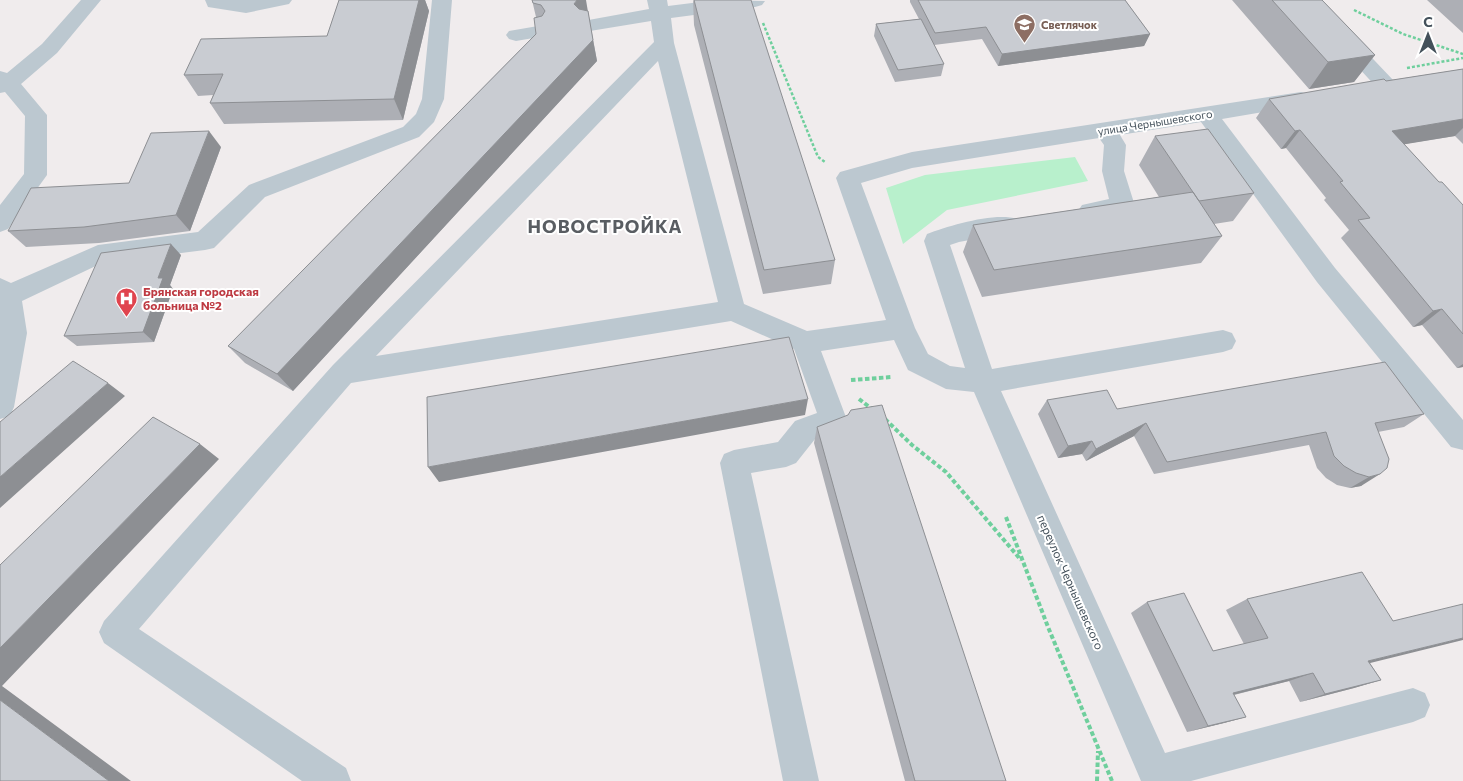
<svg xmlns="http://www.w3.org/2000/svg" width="1463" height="781" viewBox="0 0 1463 781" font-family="Commissioner,sans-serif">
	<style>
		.green { fill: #b8f0cc }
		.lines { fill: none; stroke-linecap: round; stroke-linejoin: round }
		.path-far1 { stroke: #6fcf9d; stroke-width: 2.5; stroke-dasharray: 3 2; stroke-linecap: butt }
		.path { stroke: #6fcf9d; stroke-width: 4; stroke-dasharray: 4.5 2.5; stroke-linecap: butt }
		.minor { fill: #bcc8d0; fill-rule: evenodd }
		.wall { fill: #adafb5 }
		.shaded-wall { fill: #8d8f93 }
		.building { fill: #c9ccd2; stroke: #8d8f93 }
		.labels { text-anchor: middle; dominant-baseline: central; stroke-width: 4; stroke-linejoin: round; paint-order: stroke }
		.far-education-label { font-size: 11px; font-weight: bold; fill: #785e54; stroke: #fff; text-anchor: start }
		.far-street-label { font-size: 11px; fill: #44515b; stroke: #fff }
		.health-label { font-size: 12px; font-weight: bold; fill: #be3a42; stroke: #fff; text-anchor: start }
		.street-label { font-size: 12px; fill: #44515b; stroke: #fff }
		.district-label { font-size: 18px; font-weight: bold; letter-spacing: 1px; fill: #595d62; stroke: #fff }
	</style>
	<rect width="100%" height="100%" fill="#f0eced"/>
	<path class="green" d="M1075,157L1088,181L947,210L903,244L886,188L925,175Z"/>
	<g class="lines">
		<path class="path-far1" d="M1354,10L1403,34L1463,54
			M763,23L818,157L825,162
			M1407,68L1463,58"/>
		<path class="path" d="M851,380L892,377
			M859,399L872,409
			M885,419L912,445L946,472L1021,560
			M1006,517L1048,627L1112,781
			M1097,781L1098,751"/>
		<path class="minor" d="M81,0H101L57,53L21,84L47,115V175L8,229L0,232V205L24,174L25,116L5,92L0,93V71L7,73L42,44Z
			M205,0H292L289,4L246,13L208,7Z
			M432,0H452L444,99L434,122L419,137L265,197L214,248L205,250L102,263L22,301L27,333L14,407L10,416L0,419V278L11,283L98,245L198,232L249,185L403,127L416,114L422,99Z
			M647,0H667L668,6L716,0L765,1L762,5L755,7L671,18L674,43L744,304L807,331L886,320L836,178L840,172L912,152L1301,92L1309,94L1312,99L1309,104L1222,119L1335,268L1463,420V450L1451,447L1317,282L1201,122L1120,135L1126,145L1124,171L1135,206L1131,212C1116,217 1097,222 1082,217L1078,211L1082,205L1109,199L1102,171L1104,145L1099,138L912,168L861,183L915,328L928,354L950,366L965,368L924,241L927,234C949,226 994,212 1017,219L1020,225L1017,231L959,242L950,245L992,369L1223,330L1232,333L1236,341L1232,349L1223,352L1001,391L1165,753L1413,688L1425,693L1430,705L1425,717L1413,722L1191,781H1141L974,392L946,389L908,370L894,340L821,351L847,420L843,429L815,439L796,463L786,467L751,473L819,781H783L720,463L724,454L734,450L778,442L795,421L817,413L794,349L731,321L351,383L139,629L346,768L351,781H302L104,643L99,632L104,621L333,365L654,42L651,21L590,31L583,29L580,25L583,21L649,9ZM658,61L718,302L376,356Z
			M1296,0H1317L1394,81L1398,86L1394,91L1387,93L1380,91Z
			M538,26L545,28L548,32L545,36L516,41L509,39L506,35L509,31Z"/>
	</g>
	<path class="wall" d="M339,0H425L429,11L403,120L224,124L210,103L213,95L198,96L184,75L327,36Z
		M532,0L588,11L597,61L293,391L245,363L228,346L536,34V17Z
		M693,0L835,260L831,284L763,294L694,25Z
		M910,0H1125L1150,34L1144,46L998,66L982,39L934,45L944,64L941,76L895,82L874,36L876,24L919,19L910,2Z
		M1232,0H1322L1375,55L1354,82L1309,89Z
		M1427,0H1463V33Z
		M1463,69V144L1455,136L1404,144L1439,182L1463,205V367L1457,368L1422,325L1413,327L1341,238L1349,230L1324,200L1326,198L1286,148L1281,149L1256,118L1269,99Z
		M1155,136L1254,193L1233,221L1214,224L1222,236L1201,263L982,297L963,252L973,225L1159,197L1139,165Z
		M221,147L190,231L99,243L26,247L8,231Z
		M181,255L170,285L173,289L154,342L77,346L64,336Z
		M1047,400L1117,409L1424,414L1404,427L1378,432L1389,459L1361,486L1350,488L1337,485L1326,478L1317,468L1309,445L1154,474L1134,436L1086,461L1082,454L1058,458L1038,414Z
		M817,427L1006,781H905L814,443Z
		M1247,599L1370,663L1381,680L1354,688L1300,702L1289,681L1234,695L1246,717L1224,723L1187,732L1131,613L1147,602L1213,651L1244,644L1226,610Z"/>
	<path class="shaded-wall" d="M419,0H425L429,11L403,120L394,99Z
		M577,0H586L589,18L582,20L574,4Z
		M1150,34L1144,46L998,66L1002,54Z
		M593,40L597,61L293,391L277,374Z
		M1375,55L1354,82L1309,89L1328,62Z
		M1463,119V128L1455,136L1376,149L1392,131Z
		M1300,130L1286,148L1281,149L1295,131Z
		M209,131L221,147L190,231L176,215Z
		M171,244L181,255L170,285L173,289L154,342L143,332L158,278Z
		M1442,309L1422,325L1413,327L1433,311Z
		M1463,364V367L1457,368Z
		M108,383L125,396L0,508V477Z
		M808,399L805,415L439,482L428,467Z
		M1146,423L1134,436L1086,461L1096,449Z
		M1092,441L1082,454L1058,458L1068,446Z
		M200,444L219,459L2,686L131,781H109L0,700V648Z
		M1380,474L1361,486L1350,488L1369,477Z
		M1463,638V640L1342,670L1368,661Z
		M1313,673L1289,681L1212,700L1233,693Z
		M1381,680L1354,688L1300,702L1325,694Z
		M1246,717L1224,723L1187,732L1208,726Z"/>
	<path class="building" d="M339,0H419L394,99L210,103L223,74L184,75L201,39L327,36Z
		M532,0H577L574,4L579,9L588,11L593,40L277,374L228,346L536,34L534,18L542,16L545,11L541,5L533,3Z
		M694,0H751L835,260L764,270Z
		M918,0H1125L1150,34L1002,54L986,27L935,33Z
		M1272,0H1322L1375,55L1328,62Z
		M921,19L944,64L898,70L876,24Z
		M1463,69V119L1392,131L1439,182H1442L1463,205V334L1442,309L1433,311L1358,220L1370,218L1340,182L1343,181L1300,130L1295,131L1269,99L1384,79L1386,81Z
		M1208,129L1254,193L1199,201L1155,136Z
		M209,131L176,215L84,227L8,231L31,188L129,183L151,133Z
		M1193,192L1222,236L994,270L973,225Z
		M171,244L158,278H163L143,332L64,336L101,253Z
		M789,337L808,399L428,467L427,397Z
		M73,361L108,383L0,477V422Z
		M1385,362L1424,414L1375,423L1389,459L1387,468L1380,474L1369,477L1356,473L1344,466L1334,456L1326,432L1167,462L1146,423L1096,449L1092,441L1068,446L1047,400L1107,390L1117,409Z
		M882,405L1006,781H915L817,427L848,415L851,410Z
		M153,417L200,444L0,648V565Z
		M1362,572L1393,621L1463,604V638L1368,661L1381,680L1325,694L1313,673L1233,693L1246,717L1208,726L1147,602L1184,593L1213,651L1268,638L1247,599Z
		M0,700L109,781H0Z"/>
	<defs>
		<symbol id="school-pin" viewBox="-11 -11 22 30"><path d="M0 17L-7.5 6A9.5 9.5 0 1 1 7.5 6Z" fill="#8d6e63" stroke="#fff"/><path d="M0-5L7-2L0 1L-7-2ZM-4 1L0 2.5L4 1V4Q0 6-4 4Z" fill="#fff"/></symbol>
		<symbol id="hospital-pin" viewBox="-11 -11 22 30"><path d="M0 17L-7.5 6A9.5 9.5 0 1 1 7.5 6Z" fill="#e0444e" stroke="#fff"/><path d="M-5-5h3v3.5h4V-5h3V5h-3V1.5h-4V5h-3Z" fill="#fff"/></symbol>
	</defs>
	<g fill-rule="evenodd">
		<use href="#school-pin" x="1012" y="12" width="25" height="34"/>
		<use href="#hospital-pin" x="114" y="286" width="25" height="34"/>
	</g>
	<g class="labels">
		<g class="far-education-label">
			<text x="1041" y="24">Светлячок</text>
		</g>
		<g class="far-street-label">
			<text transform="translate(1155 122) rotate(-9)">улица Чернышевского</text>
		</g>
		<g class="health-label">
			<text x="143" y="291">Брянская городская<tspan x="143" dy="14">больница №2</tspan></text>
		</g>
		<g class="street-label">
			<text transform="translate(1071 582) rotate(66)">переулок Чернышевского</text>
		</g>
		<g class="district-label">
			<text x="605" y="226">НОВОСТРОЙКА</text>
		</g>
	</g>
	<g transform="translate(1428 35)" stroke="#ffffff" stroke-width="4" paint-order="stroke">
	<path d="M0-4L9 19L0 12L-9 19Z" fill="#44515b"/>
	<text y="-8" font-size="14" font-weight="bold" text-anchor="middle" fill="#44515b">С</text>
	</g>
</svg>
